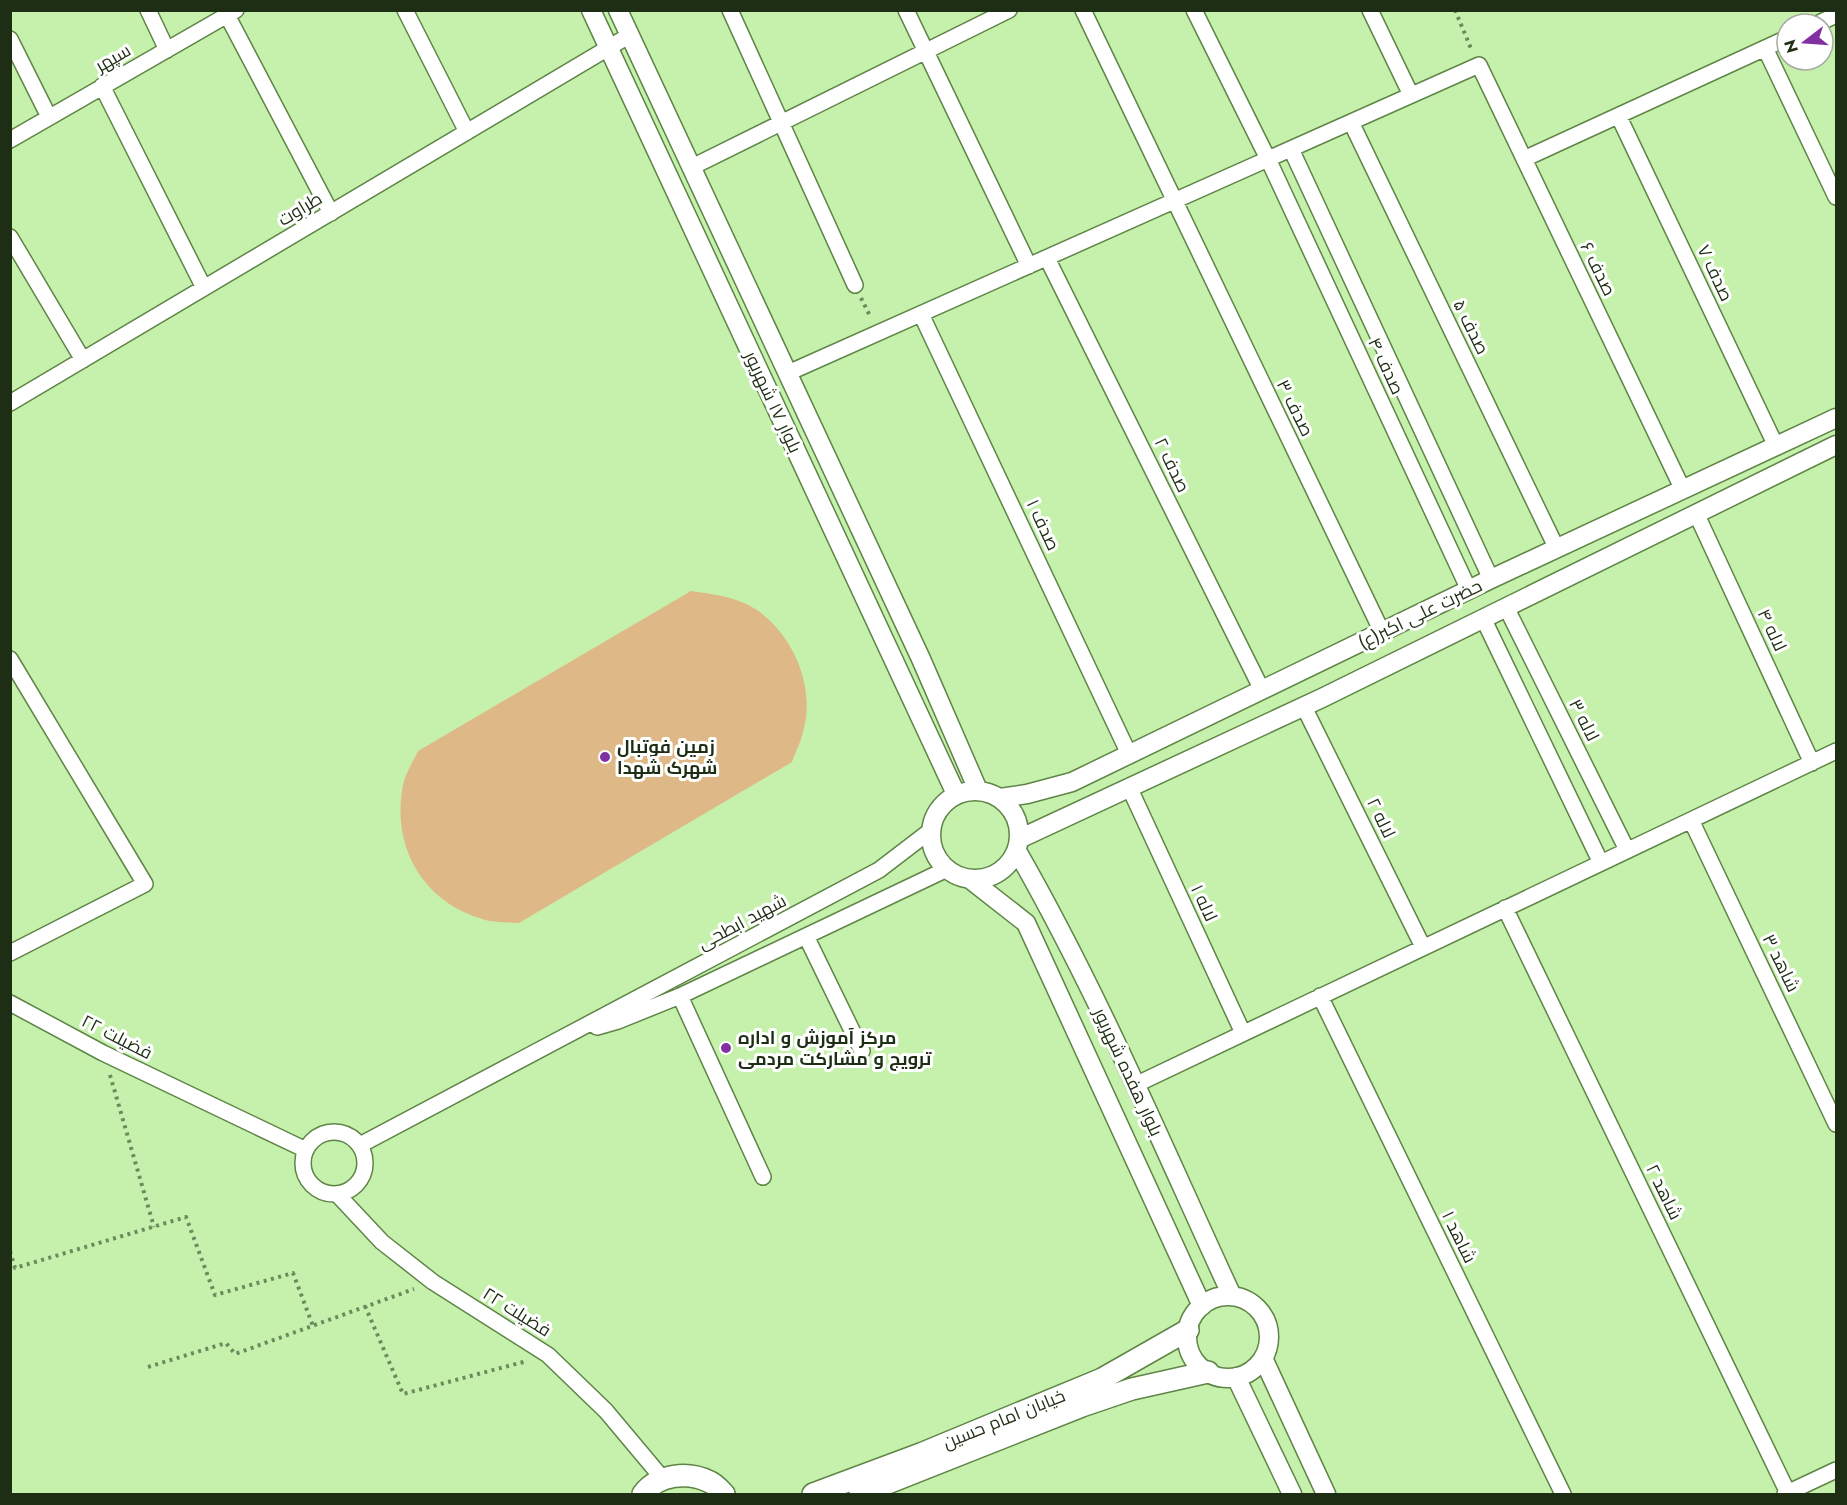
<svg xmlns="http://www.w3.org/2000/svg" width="1847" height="1505" viewBox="0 0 1847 1505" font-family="Jost,Cairo,sans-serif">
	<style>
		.green { fill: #deb987 }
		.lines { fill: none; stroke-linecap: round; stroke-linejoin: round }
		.minor-casing { stroke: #5e8446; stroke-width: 18 }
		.tertiary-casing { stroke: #5e8446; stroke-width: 21 }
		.secondary-casing { stroke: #5e8446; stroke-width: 24 }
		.path { stroke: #6d8a5c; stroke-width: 4; stroke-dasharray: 3 4.5; stroke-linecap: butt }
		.minor { stroke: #fff; stroke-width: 15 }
		.tertiary { stroke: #fff; stroke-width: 18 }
		.secondary { stroke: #fff; stroke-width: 21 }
		.poi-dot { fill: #8030a0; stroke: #fff; stroke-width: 2 }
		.labels { text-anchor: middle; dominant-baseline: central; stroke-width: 6; stroke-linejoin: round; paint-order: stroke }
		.street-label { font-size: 18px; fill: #1e2e14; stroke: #fff }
		.poi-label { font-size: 18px; font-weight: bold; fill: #1e2e14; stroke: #fff; text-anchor: start }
	</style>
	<rect width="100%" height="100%" fill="#c6f1ad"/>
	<path class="green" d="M691,591C714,594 737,597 757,610C794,636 816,688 803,732C801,742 795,753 792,762L519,923C507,922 493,923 482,919C422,901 391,846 403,785C405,774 413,762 418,751Z"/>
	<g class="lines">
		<defs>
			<path id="minor" d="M148,10L167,50
				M405,10L467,132
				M730,10L855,285
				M906,10L1029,266
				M1083,10L1382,632
				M1194,10L1268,159L1469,590
				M1370,10L1411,95
				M227,15L331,213
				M1817,24L1836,15
				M10,39L49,117
				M1765,48L1836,197
				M102,86L204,288
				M1619,117L1776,446
				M1351,122L1557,549
				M10,140L236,10
				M1291,149L1491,579
				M1524,159L1787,38
				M692,167L1009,10
				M10,237L83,360
				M1047,258L1262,690
				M921,314L1129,754
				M788,373L1479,65L1683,490
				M10,403L630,35
				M1696,513L1812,763
				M1506,607L1627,850
				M1483,618L1601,863
				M10,659L145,884L10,953
				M1304,707L1423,947
				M1130,789L1243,1033
				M1691,820L1836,1124
				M1505,908L1788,1493
				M806,936L862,1051
				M680,996L763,1177
				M1320,996L1563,1494
				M10,1003L103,1053L306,1150
				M597,1027L618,1021L680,996L947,869
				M1135,1085L1836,751
				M303 1163a31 31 0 1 1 62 0a31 31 0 1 1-62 0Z
				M360,1145L879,870L930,831
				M337,1194L382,1242L433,1282L548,1355L606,1411L663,1479
				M1785,1494L1836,1470"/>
			<path id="tertiary" d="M591,10L956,794
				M618,10L921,659L978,790
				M931 835a44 44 0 1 1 88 0a44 44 0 1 1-88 0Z
				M1000,798L1027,794L1072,782L1491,579L1836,418
				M1019,839L1322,698L1836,445
				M1017,851C1099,994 1163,1147 1232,1296
				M971,880L1026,923L1202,1306
				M1187 1337a41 41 0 1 1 82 0a41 41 0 1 1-82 0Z
				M1263,1358L1326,1494
				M1236,1377L1292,1494"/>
			<path id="secondary" d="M643,1494C658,1474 688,1471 710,1482C715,1484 720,1490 724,1494
				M813,1494L923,1453L1102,1379L1188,1330
				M860,1494L1082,1406L1132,1389L1208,1372"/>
		</defs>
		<use href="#minor" class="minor-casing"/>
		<use href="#tertiary" class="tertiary-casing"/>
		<use href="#secondary" class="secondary-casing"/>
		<path class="path" d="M1455,10L1472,51
			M861,298L871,318
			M110,1075L154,1227
			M10,1251L15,1268L186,1217L215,1295L293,1273L313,1326
			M365,1306L403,1394L527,1361
			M148,1367L226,1343L235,1354L414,1289"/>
		<use href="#minor" class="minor"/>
		<use href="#tertiary" class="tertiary"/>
		<use href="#secondary" class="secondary"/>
	</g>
	<g class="poi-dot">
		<circle cx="605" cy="757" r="6"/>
		<circle cx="726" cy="1048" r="6"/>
	</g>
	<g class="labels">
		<g class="street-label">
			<text transform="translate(113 58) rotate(-30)">سپهر</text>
			<text transform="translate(300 209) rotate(-31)">طراوت</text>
			<text transform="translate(1598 269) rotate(64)">صدف ۶</text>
			<text transform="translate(1715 273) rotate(65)">صدف ۷</text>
			<text transform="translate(1471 327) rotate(64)">صدف ۵</text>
			<text transform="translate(1386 366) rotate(65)">صدف ۴</text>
			<text transform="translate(773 402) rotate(65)">بلوار ۱۷ شهریور</text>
			<text transform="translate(1295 408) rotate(64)">صدف ۳</text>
			<text transform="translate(1172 465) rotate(64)">صدف ۲</text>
			<text transform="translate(1043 525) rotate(65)">صدف ۱</text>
			<text transform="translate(1420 614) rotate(-26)">حضرت علی اکبر(ع)</text>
			<text transform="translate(1772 630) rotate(65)">لاله ۴</text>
			<text transform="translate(1584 720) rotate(63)">لاله ۳</text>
			<text transform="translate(1381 818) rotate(64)">لاله ۲</text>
			<text transform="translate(1204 903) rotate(65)">لاله ۱</text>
			<text transform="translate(742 922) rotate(-28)">شهید ابطحی</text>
			<text transform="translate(1781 963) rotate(64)">شاهد ۳</text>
			<text transform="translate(117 1037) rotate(27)">فضیلت ۲۲</text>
			<text transform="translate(1128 1072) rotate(65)">بلوار هفده شهریور</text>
			<text transform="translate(1664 1192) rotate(64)">شاهد ۲</text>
			<text transform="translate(1459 1237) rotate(64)">شاهد ۱</text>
			<text transform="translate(517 1312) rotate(32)">فضیلت ۲۲</text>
			<text transform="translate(1004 1419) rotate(-22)">خیابان امام حسین</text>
		</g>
		<g class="poi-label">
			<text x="617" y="747">زمین فوتبال<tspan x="617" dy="21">شهرک شهدا</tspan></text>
			<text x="738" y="1038">مرکز آموزش و اداره<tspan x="738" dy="21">ترویج و مشارکت مردمی</tspan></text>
		</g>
	</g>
	<rect width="1847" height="1505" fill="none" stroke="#1e2e14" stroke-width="24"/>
	<g transform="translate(1805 42) rotate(253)"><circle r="28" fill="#ffffff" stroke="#a5aba1" stroke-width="1.5"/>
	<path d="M0-4.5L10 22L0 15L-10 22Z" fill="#8030a0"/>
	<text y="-9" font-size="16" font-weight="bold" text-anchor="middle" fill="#1e2e14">N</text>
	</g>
</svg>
